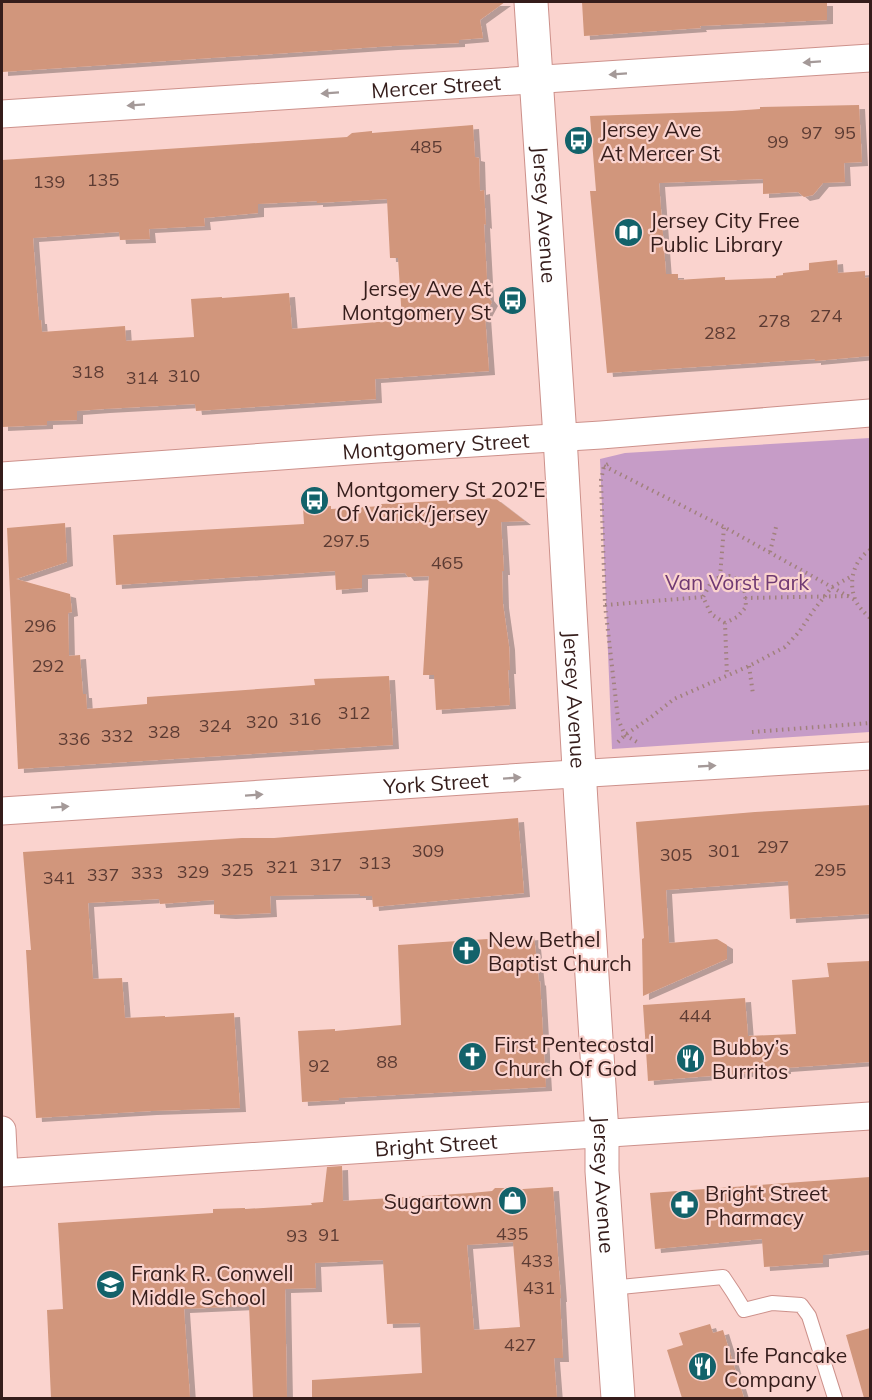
<svg xmlns="http://www.w3.org/2000/svg" width="872" height="1400" viewBox="0 0 872 1400" font-family="Mulish,sans-serif">
	<style>
		.green { fill: #c69cc7 }
		.building { fill: #d1967b; fill-rule: evenodd; filter: url(#shadow) }
		.lines { fill: none; stroke-linecap: round; stroke-linejoin: round }
		.service-casing { stroke: #cd918b; stroke-width: 16 }
		.minor-casing { stroke: #cd918b; stroke-width: 29 }
		.tertiary-casing { stroke: #cd918b; stroke-width: 35 }
		.path { stroke: #a1817d; stroke-width: 4; stroke-dasharray: 1.5 4.5; stroke-linecap: butt }
		.service { stroke: #fff; stroke-width: 14 }
		.minor { stroke: #fff; stroke-width: 27 }
		.tertiary { stroke: #fff; stroke-width: 33 }
		.oneway { fill: #a49998 }
		.labels { text-anchor: middle; dominant-baseline: central; stroke-width: 4.5; stroke-linejoin: round; paint-order: stroke }
		.number-label { font-size: 18px; fill: #5c3b33 }
		.street-label { font-size: 21px; fill: #351d1b; stroke: #fad3ce }
		.poi-label { font-size: 21px; fill: #351d1b; stroke: #fad3ce; text-anchor: start }
		.park-label { font-size: 21px; fill: #703a73; stroke: #fad3ce }
	</style>
	<defs>
		<filter id="shadow"><feDropShadow dx="6" dy="4" stdDeviation="0" flood-color="#0004"/></filter>
	</defs>
	<rect width="100%" height="100%" fill="#fad3ce"/>
	<path class="green" d="M870,438V732L612,749L600,459L625,453Z"/>
	<path class="building" d="M2,2H505L480,20L483,38L459,40V43L392,46L2,72Z
		M582,2H827V20L700,26L701,28L584,36Z
		M859,105L862,162L844,163L845,182L823,183L813,195L804,197L798,192L763,194V179L659,183L666,274H678V280L725,277V280L776,278V276L783,275V273L809,270V263L837,260L838,273L865,271V278L870,277V356L815,361V359L607,373L590,191H596L590,116L732,111L760,109V107Z
		M473,125L475,157L479,158L480,191L484,190L486,225L484,224L488,297L492,302L485,315L489,371L375,379L376,399L196,411L195,404L104,409L77,411V420L47,421V425L2,427V160L347,137L352,133L372,131V133ZM387,199L390,258H398L402,320L292,329L289,293L222,298V297L191,299L194,337L126,341L125,326L42,332L41,320H39L33,238L119,232L120,240L150,239L149,229L205,226L204,218L258,213V204L317,201V203Z
		M495,498L525,521L501,522L504,571H502L503,604L509,646L510,670H508L510,705L436,710L434,675H423L429,576L408,577L405,573L362,575V588L336,590L335,571L116,585L113,535L304,524L303,508L331,506V509L382,506L381,504Z
		M65,523L67,562L16,579L70,594L72,612L68,613L69,656L80,655L83,694H86L87,709L147,704V697L315,685L314,679L389,676L393,745L18,769L7,528Z
		M870,805V914L790,919L788,881L666,890L669,943L717,939L727,945V959L643,996L642,939L644,938L636,822L755,812Z
		M518,818L524,893L373,907L372,896H360V894L270,896L271,913L230,915L214,914V900L160,904L159,899L88,903L93,979L122,978L125,1018L165,1016V1017L234,1013L240,1108L151,1111L36,1118L26,950H31L23,852L242,838H274Z
		M534,936L539,982L540,981L546,1087L339,1098V1100L302,1102L298,1031L335,1029V1031L401,1025L398,945Z
		M870,961V1062L785,1068V1070L648,1081L643,1005L745,998L748,1036L796,1034L792,980L829,977L827,963Z
		M342,1166L343,1201L471,1193L492,1191L495,1188H504L508,1190L553,1187L561,1298H560L563,1358H554L557,1398H312V1380L422,1373L420,1323L387,1324L383,1260L315,1263L316,1288L285,1289L287,1398H253L249,1306L184,1309L190,1398H51L47,1310L63,1309L58,1223L213,1213V1209L245,1208V1209L312,1205L311,1203L323,1202L327,1167ZM513,1242L520,1327L474,1330L467,1245Z
		M870,1177V1250L823,1255V1263L764,1267L762,1239L655,1249L650,1193Z
		M710,1324L713,1333L723,1330L744,1398H682L667,1350L683,1345L679,1333Z
		M870,1328V1397L864,1398L846,1335Z"/>
	<g class="lines">
		<defs>
			<path id="service" d="M610,1288L723,1277L733,1292L744,1310L772,1303L801,1305L809,1316L835,1398"/>
			<g id="minor">
				<path id="s1" d="M2,114L870,58"/>
				<path id="s2" d="M2,476L377,449L601,435L870,413"/>
				<path id="s3" d="M2,811L541,776L870,756"/>
				<path d="M2,1130L4,1172"/>
				<path id="s4" d="M2,1173L870,1116"/>
			</g>
			<g id="tertiary">
				<path id="s5" d="M531,2L560,437L581,803L602,1133V1171L618,1398"/>
			</g>
		</defs>
		<use href="#service" class="service-casing"/>
		<use href="#minor" class="minor-casing"/>
		<use href="#tertiary" class="tertiary-casing"/>
		<path class="path" d="M608,464L604,466L601,480L605,605L618,719L625,735L637,742
			M604,466L724,527L855,600
			M870,550C854,560 848,581 855,599C858,607 864,612 870,618
			M770,552L776,527
			M720,577L724,527
			M745,598L850,596
			M605,605L703,597
			M725,623L711,614L703,597L713,579L729,576L740,580L745,593L746,607L737,617L725,623L727,676
			M749,666L753,694
			M752,732L870,723
			M618,742L625,735L650,718L674,699L749,666L785,647L799,632L813,611L832,587L852,576"/>
		<use href="#service" class="service"/>
		<use href="#minor" class="minor"/>
		<use href="#tertiary" class="tertiary"/>
	</g>
	<defs><path id="oneway-solid" d="M-6-.8H1V-3.2L6.5 0L1 3.2V.8H-6Z" transform="scale(1.5)"/></defs>
	<g class="oneway">
		<use href="#oneway-solid" transform="translate(812 62) rotate(176)"/>
		<use href="#oneway-solid" transform="translate(618 74) rotate(176)"/>
		<use href="#oneway-solid" transform="translate(330 93) rotate(176)"/>
		<use href="#oneway-solid" transform="translate(136 105) rotate(176)"/>
		<use href="#oneway-solid" transform="translate(707 766) rotate(-3)"/>
		<use href="#oneway-solid" transform="translate(512 778) rotate(-4)"/>
		<use href="#oneway-solid" transform="translate(254 795) rotate(-4)"/>
		<use href="#oneway-solid" transform="translate(60 807) rotate(-4)"/>
	</g>
	<defs>
		<symbol id="bus-disc" viewBox="-11 -11 22 22"><circle r="9.5" fill="#13626a" stroke="#fad3ce"/><path d="M-5-6H5V4H4V6H2V4H-2V6H-4V4H-5ZM-3.5-4V0h7V-4ZM-3.5 1.2v1.5H-2V1.2ZM2 1.2v1.5H3.5V1.2Z" fill="#fff"/></symbol>
		<symbol id="library-disc" viewBox="-11 -11 22 22"><circle r="9.5" fill="#13626a" stroke="#fad3ce"/><path d="M-6-4Q-3-5.5-.7-3.5V5Q-3 3-6 4ZM6-4Q3-5.5 .7-3.5V5Q3 3 6 4Z" fill="#fff"/></symbol>
		<symbol id="church-disc" viewBox="-11 -11 22 22"><circle r="9.5" fill="#13626a" stroke="#fad3ce"/><path d="M-1.2-6h2.4v3.5h3.3v2.4h-3.3V6h-2.4V-.1h-3.3v-2.4h3.3Z" fill="#fff"/></symbol>
		<symbol id="restaurant-disc" viewBox="-11 -11 22 22"><circle r="9.5" fill="#13626a" stroke="#fad3ce"/><path d="M-5-6h1v4h1v-4h1v4h1v-4h1v5L-1.5 .5V6h-2V.5L-5-1ZM5-6V6H3V1.5H1.5Q1.5-4 5-6Z" fill="#fff"/></symbol>
		<symbol id="shop-disc" viewBox="-11 -11 22 22"><circle r="9.5" fill="#13626a" stroke="#fad3ce"/><path d="M-5-2.5h2.3a2.7 3.5 0 0 1 5.4 0H5L5.5 6h-11ZM-1.5-2.5h3a1.5 2.3 0 0 0-3 0Z" fill="#fff"/></symbol>
		<symbol id="pharmacy-disc" viewBox="-11 -11 22 22"><circle r="9.5" fill="#13626a" stroke="#fad3ce"/><path d="M-2-6h4v4h4v4h-4v4h-4v-4h-4v-4h4Z" fill="#fff"/></symbol>
		<symbol id="school-disc" viewBox="-11 -11 22 22"><circle r="9.5" fill="#13626a" stroke="#fad3ce"/><path d="M0-5L7-2L0 1L-7-2ZM-4 1L0 2.5L4 1V4Q0 6-4 4Z" fill="#fff"/></symbol>
	</defs>
	<g fill-rule="evenodd">
		<use href="#bus-disc" x="562" y="124" width="33" height="33"/>
		<use href="#library-disc" x="612" y="216" width="33" height="33"/>
		<use href="#bus-disc" x="496" y="284" width="33" height="33"/>
		<use href="#bus-disc" x="298" y="484" width="33" height="33"/>
		<use href="#church-disc" x="450" y="934" width="33" height="33"/>
		<use href="#church-disc" x="456" y="1040" width="33" height="33"/>
		<use href="#restaurant-disc" x="674" y="1042" width="33" height="33"/>
		<use href="#shop-disc" x="496" y="1184" width="33" height="33"/>
		<use href="#pharmacy-disc" x="668" y="1188" width="33" height="33"/>
		<use href="#school-disc" x="94" y="1268" width="33" height="33"/>
		<use href="#restaurant-disc" x="686" y="1350" width="33" height="33"/>
	</g>
	<g class="labels">
		<g class="number-label">
			<text x="812" y="132">97</text>
			<text x="845" y="132">95</text>
			<text x="778" y="141">99</text>
			<text x="426" y="146">485</text>
			<text x="103" y="179">135</text>
			<text x="49" y="181">139</text>
			<text x="826" y="315">274</text>
			<text x="774" y="320">278</text>
			<text x="720" y="332">282</text>
			<text x="88" y="371">318</text>
			<text x="184" y="375">310</text>
			<text x="142" y="377">314</text>
			<text x="346" y="540">297.5</text>
			<text x="447" y="562">465</text>
			<text x="40" y="625">296</text>
			<text x="48" y="665">292</text>
			<text x="354" y="712">312</text>
			<text x="305" y="718">316</text>
			<text x="262" y="721">320</text>
			<text x="215" y="725">324</text>
			<text x="164" y="731">328</text>
			<text x="117" y="735">332</text>
			<text x="74" y="738">336</text>
			<text x="773" y="846">297</text>
			<text x="428" y="850">309</text>
			<text x="724" y="850">301</text>
			<text x="676" y="854">305</text>
			<text x="375" y="862">313</text>
			<text x="326" y="864">317</text>
			<text x="282" y="866">321</text>
			<text x="237" y="869">325</text>
			<text x="830" y="869">295</text>
			<text x="193" y="871">329</text>
			<text x="147" y="872">333</text>
			<text x="103" y="874">337</text>
			<text x="59" y="877">341</text>
			<text x="695" y="1015">444</text>
			<text x="387" y="1061">88</text>
			<text x="319" y="1065">92</text>
			<text x="512" y="1233">435</text>
			<text x="329" y="1234">91</text>
			<text x="297" y="1235">93</text>
			<text x="537" y="1260">433</text>
			<text x="539" y="1287">431</text>
			<text x="520" y="1344">427</text>
		</g>
		<g class="street-label">
			<text stroke="none"><textPath href="#s1" startOffset="435">Mercer Street</textPath></text>
			<text stroke="none"><textPath href="#s5" startOffset="213">Jersey Avenue</textPath></text>
			<text stroke="none"><textPath href="#s2" startOffset="435">Montgomery Street</textPath></text>
			<text stroke="none"><textPath href="#s5" startOffset="699">Jersey Avenue</textPath></text>
			<text stroke="none"><textPath href="#s3" startOffset="435">York Street</textPath></text>
			<text stroke="none"><textPath href="#s4" startOffset="435">Bright Street</textPath></text>
			<text stroke="none"><textPath href="#s5" startOffset="1185">Jersey Avenue</textPath></text>
		</g>
		<g class="poi-label">
			<text x="600" y="129">Jersey Ave<tspan x="600" dy="24">At Mercer St</tspan></text>
			<text x="650" y="220">Jersey City Free<tspan x="650" dy="24">Public Library</tspan></text>
			<text x="491" y="288" text-anchor="end">Jersey Ave At<tspan x="491" dy="24">Montgomery St</tspan></text>
			<text x="336" y="489">Montgomery St 202'E<tspan x="336" dy="24">Of Varick/jersey</tspan></text>
			<text x="488" y="939">New Bethel<tspan x="488" dy="24">Baptist Church</tspan></text>
			<text x="494" y="1044">First Pentecostal<tspan x="494" dy="24">Church Of God</tspan></text>
			<text x="712" y="1047">Bubby’s<tspan x="712" dy="24">Burritos</tspan></text>
			<text x="705" y="1193">Bright Street<tspan x="705" dy="24">Pharmacy</tspan></text>
			<text x="492" y="1201" text-anchor="end">Sugartown</text>
			<text x="131" y="1273">Frank R. Conwell<tspan x="131" dy="24">Middle School</tspan></text>
			<text x="724" y="1355">Life Pancake<tspan x="724" dy="24">Company</tspan></text>
		</g>
		<g class="park-label">
			<text x="737" y="582">Van Vorst Park</text>
		</g>
	</g>
	<rect width="872" height="1400" fill="none" stroke="#351d1b" stroke-width="6"/>
</svg>
